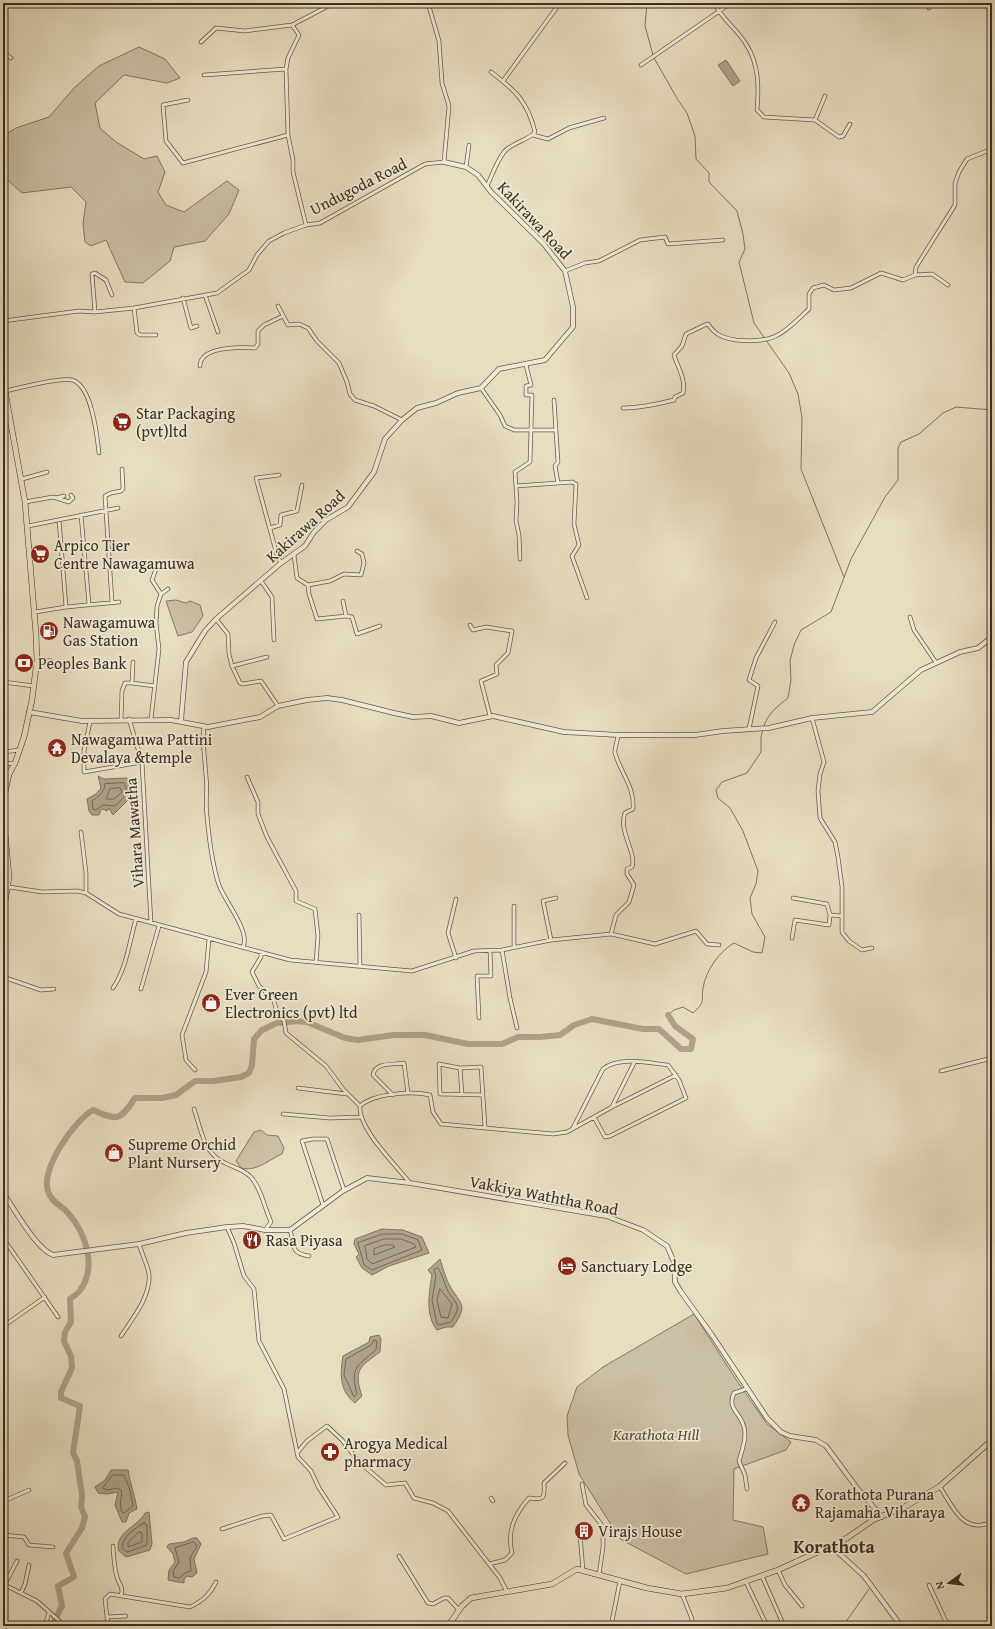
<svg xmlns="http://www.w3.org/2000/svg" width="995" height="1629" viewBox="0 0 995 1629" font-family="'Gentium Book Plus',serif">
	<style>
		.green { fill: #cac0a5; stroke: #827764 }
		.water { fill: #ada28a; stroke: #7f7460 }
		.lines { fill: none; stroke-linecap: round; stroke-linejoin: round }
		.shore { stroke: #746856; stroke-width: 1 }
		.stream { stroke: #7f7460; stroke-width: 1 }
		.river { stroke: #ada28a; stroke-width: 6 }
		.minor-casing { stroke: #665a4a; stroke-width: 4.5 }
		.tertiary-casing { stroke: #665a4a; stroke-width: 5.5 }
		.primary-casing { stroke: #3b2e22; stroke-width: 6 }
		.minor { stroke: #efead6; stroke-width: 3 }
		.tertiary { stroke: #efead6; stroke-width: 4 }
		.primary { stroke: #e7dec0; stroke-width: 5 }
		.labels { text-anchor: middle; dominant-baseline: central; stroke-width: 3.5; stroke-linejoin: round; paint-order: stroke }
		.street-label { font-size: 16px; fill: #3b2e22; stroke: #efead6 }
		.poi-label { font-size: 16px; fill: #3b2e22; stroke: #efead6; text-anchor: start }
		.park-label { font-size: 16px; font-style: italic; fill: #584b3c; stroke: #efead6 }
		.quarter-label { font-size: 18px; font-weight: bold; fill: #3b2e22; stroke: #efead6 }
	</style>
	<rect width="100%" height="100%" fill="#e7dec0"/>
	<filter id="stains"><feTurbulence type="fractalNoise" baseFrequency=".005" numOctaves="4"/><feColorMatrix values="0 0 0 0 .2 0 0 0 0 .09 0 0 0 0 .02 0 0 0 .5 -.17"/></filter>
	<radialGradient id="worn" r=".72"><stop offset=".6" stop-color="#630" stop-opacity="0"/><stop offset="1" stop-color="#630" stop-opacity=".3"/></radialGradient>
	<path class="green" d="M139,47L165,59L180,78L167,83L124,75L95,103L100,128L116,142L144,159L157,156L165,172L158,192L166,205L184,212L227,181L239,190L229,214L205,241L174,247L170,261L143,283L125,282L106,240L91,246L85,242L83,224L86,202L71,187L22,193L3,176V136L16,128L49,117L75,87L99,66Z
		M176,600L186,603L190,601L200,605L203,616L192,632L178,636L166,601Z
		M261,1130L267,1135L278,1136L284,1148L282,1154C268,1160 257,1172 241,1168L236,1161L254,1132Z
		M694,1314L737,1381L767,1424L791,1442L786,1450L734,1469L733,1520L763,1527L768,1554L686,1574L620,1539L579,1474L568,1435L567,1416L577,1387L603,1367Z"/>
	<path class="water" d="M726,60L740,81L733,86L718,65Z
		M98,776L104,779L127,778L133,791L130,798L113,815L109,808L107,811L103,809L101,810L99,815H92L89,811L87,799L96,794L101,788Z
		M382,1229L403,1230L422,1237L429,1253L389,1266L372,1275L362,1268L356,1257L359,1254L354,1244L355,1239Z
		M440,1259C443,1268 446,1280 451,1288C463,1306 467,1306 453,1327H446L437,1330C425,1315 429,1293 432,1275L428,1270Z
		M379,1335L381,1339L380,1352C360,1367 353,1369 362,1396L355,1403C339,1391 340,1373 343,1356L369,1342L370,1337Z
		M111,1470H128C130,1484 135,1495 137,1509L129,1513L126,1522H122L115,1505L118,1492L107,1494L98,1493L95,1487L105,1480Z
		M149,1512L152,1544L150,1550L126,1557L119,1551C113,1533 139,1526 145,1513Z
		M193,1538H197L201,1544L194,1559L197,1573L192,1577L187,1576L184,1579V1583L168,1580L169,1570L175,1562L173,1554L167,1547L169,1544L184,1542Z"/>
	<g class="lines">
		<path class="shore" d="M124,783L128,793L115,806L103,805L96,810L93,809L92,801C99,796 104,793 105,784Z
			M120,788L122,792L114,799H106L110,789Z
			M383,1234H402L418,1240L422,1250L372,1270L364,1265L358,1243Z
			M384,1239H401L414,1244L416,1247L372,1264L367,1259L365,1246Z
			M385,1245H393L395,1247L374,1255V1249Z
			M438,1268C442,1274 444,1282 447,1289C454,1304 464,1303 451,1322L439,1325L437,1324L432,1300L436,1276L434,1270Z
			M440,1289L452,1304L448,1318L441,1317L437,1300Z
			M374,1340L377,1341L376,1350C357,1366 350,1367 357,1394L354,1397L344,1375L346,1359L371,1345Z
			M113,1475H124L130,1490L133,1506L124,1513L122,1512C118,1503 123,1497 121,1490L117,1488L107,1490L103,1488Z
			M144,1523L147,1525V1545L127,1552L122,1548C123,1536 134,1529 144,1523Z
			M139,1532L142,1533V1542L128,1547V1543Z
			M194,1542L197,1546L190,1558L191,1571L185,1573L179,1578L174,1577L173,1571L179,1562L175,1548Z"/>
		<path class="stream" d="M647,3L645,26L653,55
			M654,58L678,100L687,113L695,136L696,159L709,173V182L737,211L743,234L745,249L739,262L754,323L789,373L798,394L802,418L801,469L844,577
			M764,726C768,713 778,706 788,698L791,680L790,661L794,645L801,630L831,612L851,559L885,497L898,480V448L901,442L919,434L943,413L956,407L992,410
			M668,1015L674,1010L683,1007L693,1013C706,1001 701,1002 703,988C706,970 719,952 734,943L753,952L762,953L765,937L752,914L750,898L756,884L758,871L743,831L730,808L718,798L716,790L722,782L747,773L761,752V737L763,729
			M843,1626L869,1589"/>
		<path class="river" d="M52,1626L62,1606L58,1586L74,1577L66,1553L82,1528L85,1517L81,1507L82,1495L77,1461L73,1453L80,1406L61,1398V1392L72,1368L71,1356L64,1341L65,1332L71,1322L70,1299C74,1296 79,1293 81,1289C97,1265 85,1232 68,1213C62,1206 50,1201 48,1191C41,1168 74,1121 93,1110C117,1121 120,1121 135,1098H162L176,1095L195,1081H213L241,1077L249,1073L252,1065L254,1039L262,1030L277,1023L297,1021L307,1022L345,1038L358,1040L394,1035H425L468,1044H502L518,1037H540L560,1035L574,1025L592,1019L643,1029H659L681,1049H691L693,1039L675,1026L668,1015"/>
		<defs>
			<path id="minor" d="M714,3C722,19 737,29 746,44C759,64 759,87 757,110L764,117L815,120L839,137L843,136L850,124
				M928,3L929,8
				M292,25L334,3
				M201,42L216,28L245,31L292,25L299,35L288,58L286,69
				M3,52L11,58
				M641,65L731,3
				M204,75L286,69L288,135L293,160V172L306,225
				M503,81L560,3
				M188,100L163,105L166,141L183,163L288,135
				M815,120L825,96
				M533,135L548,139L569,128L604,118
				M466,167L469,145
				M487,186C492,175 497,161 504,152C511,143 531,139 535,132C528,102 515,90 491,72
				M565,271L585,263L599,261L640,240L665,237L668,244L723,240
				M948,285L932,274L915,275L916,267L955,205V183L959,172L967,159L992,149
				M205,295L218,332
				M183,298L191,328L197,326
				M278,306L288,325L299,324L308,328L317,341L339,363L347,382L350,394L355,400L374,406L402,420
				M134,308L137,333L140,335H156
				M95,312L92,274L95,273L106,280L112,295
				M3,321L79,311L95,312L134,308L217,293L249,270L257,255L269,241L284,233L306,225L320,223L425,164L444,162L449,106L442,83L439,41L428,3
				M200,366C200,346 241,347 255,348L258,344V331L264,325L283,316
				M481,388L500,415L505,426L514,430H556
				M5,391C20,388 60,377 72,380C92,385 97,436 99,453
				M554,400L558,462L555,466L558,483
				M623,408C640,408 658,404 674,400L675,397L683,393C686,379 678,368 674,355L682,346L686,334L705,325L708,324C715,335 723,338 736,340C775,344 782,334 809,309V294L813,288L824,285L834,290L851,288L881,273L903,280L915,275
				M279,475L256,478L277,555L281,563
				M22,479L47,472
				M516,486L572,482L576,484L574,524L579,545L572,556L587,598
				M56,498L64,496
				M25,502L53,497L69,502L73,498L71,495
				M81,515L89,604
				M59,520L66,607
				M28,526L118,508
				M270,528L280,525L281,515L297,511L302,485
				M294,555L297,578L308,585L309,594L317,619L346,616L343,601
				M520,559L519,535L516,521L517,502L515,472L530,462L532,395H526V386L531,385L526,365
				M155,563L156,569L152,580L161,594
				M261,581L272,597L274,640
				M308,585L330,581L344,574L361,575L364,563L362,554L357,551
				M112,602L105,496L111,493L121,491L123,489L122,469
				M35,612L66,607L119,602
				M346,616L352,617L357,634L380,626
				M910,617L914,630L935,661
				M216,619L228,634L229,654L232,666L240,683L243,684L261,681L278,706
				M470,625L473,630L486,627L512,631L508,653L496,665L497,674L481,681L490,716
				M37,660L51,661
				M232,666L267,657
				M3,682L34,686
				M132,683L133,662
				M812,718L824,762L820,774L818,791L820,818L835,842L838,857L842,887V932L849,941L862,950L872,948
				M129,719L142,762L151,923
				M151,719L159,649L156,623L157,606L161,594L168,589
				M121,720L122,691L125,683H132L155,686
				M90,722L84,751V772L142,762
				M204,727C202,747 205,757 206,776C208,789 205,802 207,816C209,838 212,864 219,885C224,900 251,932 243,947
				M749,729L758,686L749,680L756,658L775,622
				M3,752L20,750
				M3,764L15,763
				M247,777L258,802V814L267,837L296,891V901L315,909L318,936L316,963
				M81,832L86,873V893
				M9,887L42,892L77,891L86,893L119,914L290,960L412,971L474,951L502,950L551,940L611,934L616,915L629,902L634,885L627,874V869L632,867C637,853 618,831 625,813L633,809C635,787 621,774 615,753C614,749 618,740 618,735
				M793,898L827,904L830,915
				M514,906V947
				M359,915L360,966
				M611,934L655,944L696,931L707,944L719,945
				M792,938L795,920L829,925L830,915L842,916
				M551,940L543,901L556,898
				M502,950L510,998L517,1028
				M261,952V957L252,972L259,986L273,998L277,1012L284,1021L286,1033L326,1066L343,1089L360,1106C358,1129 396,1165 410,1183
				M456,958L448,933L456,899
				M3,977L41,990L54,989
				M113,988C127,967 129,943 136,919
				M141,989L159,926
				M479,1018L477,976H491L490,951
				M460,1068L462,1095
				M195,1070L186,1060L182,1035L206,972L209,939
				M941,1071L992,1058
				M298,1088L347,1094
				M393,1095L373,1075C375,1062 393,1065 404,1063L408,1093
				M483,1095L440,1094L439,1064L460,1068L481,1067L485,1127
				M360,1106C374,1093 413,1091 430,1095L433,1112L441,1124L553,1134L567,1132L594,1117L605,1137L610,1136L686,1098L679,1080L668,1065C648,1063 620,1056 603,1069L573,1128
				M612,1107L676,1075
				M194,1109C200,1126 203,1148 218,1159C228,1166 242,1168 251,1177C262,1190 264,1207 271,1222L265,1230
				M283,1114L330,1118L361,1117
				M594,1117L612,1107L634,1063
				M323,1205L302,1141L313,1139H327L344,1190
				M290,1230C295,1246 290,1253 309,1256
				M3,1238L58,1317
				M5,1325L45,1297
				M121,1336C133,1318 151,1296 149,1274C147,1264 142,1254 139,1244
				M746,1389L734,1393C727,1408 739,1412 743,1424C748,1435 742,1450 739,1461L745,1475L747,1489
				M297,1453L307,1441L327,1426L342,1440L359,1462L386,1485L405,1483L414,1498L433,1503L448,1511L500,1578L507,1592
				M582,1484L586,1505L601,1524L603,1531V1547L599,1575
				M940,1487C953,1507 963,1535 992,1522
				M491,1498L493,1501
				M3,1504L6,1500L29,1490
				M222,1529L262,1516L271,1515L284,1539L338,1517L319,1488L311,1471L298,1457L284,1389L259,1341L254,1289L244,1276L234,1243L227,1227
				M580,1534L583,1571
				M3,1535L24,1537L29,1545L53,1547
				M113,1546C113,1551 115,1572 117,1577C119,1585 124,1587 121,1595
				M399,1556L428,1603L433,1604L444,1598H448L459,1610
				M489,1564L505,1560L512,1553C507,1531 514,1515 529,1498C544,1500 545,1499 544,1483L565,1463
				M778,1570L785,1585L802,1606
				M762,1576L784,1626
				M746,1582L767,1626
				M3,1584L37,1601L65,1626
				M5,1584L17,1561
				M929,1585L948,1626
				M21,1593L25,1584L29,1565
				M682,1594L692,1619L691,1626
				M107,1617L126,1616
				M3,1625L6,1626
				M45,1626L49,1612
				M108,1626L105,1599L110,1594L190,1607C203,1601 210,1594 216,1582
				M611,1626L620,1581"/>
			<path id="tertiary" d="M29,712L82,721L171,720L208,727L260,717L278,706L307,700L327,698L342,700L394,713L413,717L431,716L459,723L493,716L564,732L619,735H695L723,731L769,728L812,718L872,712L921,670L960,652L978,648L992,637
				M181,721L186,662L205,631L216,619L281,563L305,546L314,532L326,520L348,507L374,472L385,439L402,420L417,408L436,403L458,393L481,388L499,369L545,360L573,327V307L565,271L543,243L491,192L478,175L466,167L444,162
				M3,1193C14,1208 36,1249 53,1255L139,1244L186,1233L227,1227L243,1226L265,1230H290L343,1191L367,1178L410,1183L606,1216L643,1230L667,1246L674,1262L675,1282L681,1292L712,1335L767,1418L781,1432L790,1436L816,1440L826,1446L857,1488L882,1517
				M831,1546L864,1576L901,1626"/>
			<path id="primary" d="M3,380L25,502L36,634L37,660L32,700L24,737L15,763L9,774L5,792L4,823L9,877L3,914
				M448,1626L462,1606L471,1598L552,1584L577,1569L647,1588L682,1594L727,1588L778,1570L831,1546L847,1538L873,1520L906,1506L939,1487L992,1440"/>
		</defs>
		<use href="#minor" class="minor-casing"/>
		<use href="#tertiary" class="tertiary-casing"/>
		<use href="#primary" class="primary-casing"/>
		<use href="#minor" class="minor"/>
		<use href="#tertiary" class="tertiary"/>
		<use href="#primary" class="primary"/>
	</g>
	<defs>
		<symbol id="supermarket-disc" viewBox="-11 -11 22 22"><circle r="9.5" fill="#8f2418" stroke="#efead6"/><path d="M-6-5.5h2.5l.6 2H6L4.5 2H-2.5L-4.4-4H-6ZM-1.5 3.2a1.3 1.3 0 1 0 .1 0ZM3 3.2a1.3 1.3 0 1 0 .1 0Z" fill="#fff"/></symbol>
		<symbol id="fuel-disc" viewBox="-11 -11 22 22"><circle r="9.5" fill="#8f2418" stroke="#efead6"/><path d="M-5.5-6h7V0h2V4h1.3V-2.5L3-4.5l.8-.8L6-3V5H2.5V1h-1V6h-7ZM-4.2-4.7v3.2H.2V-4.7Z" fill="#fff"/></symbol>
		<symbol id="bank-disc" viewBox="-11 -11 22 22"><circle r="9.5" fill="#8f2418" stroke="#efead6"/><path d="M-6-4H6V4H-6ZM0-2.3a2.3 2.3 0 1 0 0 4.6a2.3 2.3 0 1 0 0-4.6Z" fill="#fff"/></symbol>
		<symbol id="temple-disc" viewBox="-11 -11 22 22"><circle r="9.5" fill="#8f2418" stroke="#efead6"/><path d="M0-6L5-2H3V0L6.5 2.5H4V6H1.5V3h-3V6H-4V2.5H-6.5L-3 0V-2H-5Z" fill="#fff"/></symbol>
		<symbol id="shop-disc" viewBox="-11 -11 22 22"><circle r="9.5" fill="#8f2418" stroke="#efead6"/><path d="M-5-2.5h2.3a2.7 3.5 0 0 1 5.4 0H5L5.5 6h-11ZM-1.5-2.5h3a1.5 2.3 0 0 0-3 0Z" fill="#fff"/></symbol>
		<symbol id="restaurant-disc" viewBox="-11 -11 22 22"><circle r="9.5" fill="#8f2418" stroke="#efead6"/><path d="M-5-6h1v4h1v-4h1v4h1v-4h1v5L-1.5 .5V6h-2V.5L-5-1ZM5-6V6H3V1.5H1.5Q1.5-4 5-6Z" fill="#fff"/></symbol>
		<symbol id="hotel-disc" viewBox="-11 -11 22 22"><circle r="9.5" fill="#8f2418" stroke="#efead6"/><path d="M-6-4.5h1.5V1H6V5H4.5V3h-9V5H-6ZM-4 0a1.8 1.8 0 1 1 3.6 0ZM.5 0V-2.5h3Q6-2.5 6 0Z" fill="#fff"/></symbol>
		<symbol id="pharmacy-disc" viewBox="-11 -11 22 22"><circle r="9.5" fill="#8f2418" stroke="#efead6"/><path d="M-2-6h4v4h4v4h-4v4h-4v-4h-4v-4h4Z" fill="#fff"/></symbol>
		<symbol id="building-disc" viewBox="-11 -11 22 22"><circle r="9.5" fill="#8f2418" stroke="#efead6"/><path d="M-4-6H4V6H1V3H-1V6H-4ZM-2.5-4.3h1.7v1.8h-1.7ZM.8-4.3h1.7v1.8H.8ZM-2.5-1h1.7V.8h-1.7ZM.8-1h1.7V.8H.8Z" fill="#fff"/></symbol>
	</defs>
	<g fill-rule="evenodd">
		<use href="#supermarket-disc" x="111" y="411" width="22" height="22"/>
		<use href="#supermarket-disc" x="29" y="543" width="22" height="22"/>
		<use href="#fuel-disc" x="38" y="620" width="22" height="22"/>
		<use href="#bank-disc" x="13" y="652" width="22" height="22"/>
		<use href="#temple-disc" x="46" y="737" width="22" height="22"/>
		<use href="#shop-disc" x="200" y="992" width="22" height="22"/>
		<use href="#shop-disc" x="103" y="1142" width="22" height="22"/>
		<use href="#restaurant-disc" x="241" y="1229" width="22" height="22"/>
		<use href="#hotel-disc" x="556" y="1255" width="22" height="22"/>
		<use href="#pharmacy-disc" x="319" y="1441" width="22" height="22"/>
		<use href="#temple-disc" x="790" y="1492" width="22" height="22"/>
		<use href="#building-disc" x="573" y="1520" width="22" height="22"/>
	</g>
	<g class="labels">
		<g class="street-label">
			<text transform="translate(358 186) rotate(-27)">Undugoda Road</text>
			<text transform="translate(535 220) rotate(47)">Kakirawa Road</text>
			<text transform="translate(305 526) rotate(-42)">Kakirawa Road</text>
			<text transform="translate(134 833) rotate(-94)">Vihara Mawatha</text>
			<text transform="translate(544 1195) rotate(11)">Vakkiya Waththa Road</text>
		</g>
		<g class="poi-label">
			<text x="136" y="413">Star Packaging<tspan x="136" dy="18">(pvt)ltd</tspan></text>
			<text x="54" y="545">Arpico Tier<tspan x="54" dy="18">Centre Nawagamuwa</tspan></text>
			<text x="63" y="622">Nawagamuwa<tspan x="63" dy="18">Gas Station</tspan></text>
			<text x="38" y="663">Peoples Bank</text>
			<text x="71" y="739">Nawagamuwa Pattini<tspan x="71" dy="18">Devalaya &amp;temple</tspan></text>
			<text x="225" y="994">Ever Green<tspan x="225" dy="18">Electronics (pvt) ltd</tspan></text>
			<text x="128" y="1144">Supreme Orchid<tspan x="128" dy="18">Plant Nursery</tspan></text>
			<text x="266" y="1240">Rasa Piyasa</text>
			<text x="581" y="1266">Sanctuary Lodge</text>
			<text x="344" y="1443">Arogya Medical<tspan x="344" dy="18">pharmacy</tspan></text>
			<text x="815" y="1494">Korathota Purana<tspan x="815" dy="18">Rajamaha Viharaya</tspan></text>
			<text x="598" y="1531">Virajs House</text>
		</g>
		<g class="park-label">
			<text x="656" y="1434">Karathota Hill</text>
		</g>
		<g class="quarter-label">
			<text x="834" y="1546">Korathota</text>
		</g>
	</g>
	<rect width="995" height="1629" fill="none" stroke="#e7dec0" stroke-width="16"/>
	<rect x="4" y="4" width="987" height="1621" fill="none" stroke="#3b2e22" stroke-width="2"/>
	<rect x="8" y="8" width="979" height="1613" fill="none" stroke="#3b2e22"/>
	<g transform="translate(949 1583) rotate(255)" stroke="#efead6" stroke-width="3" paint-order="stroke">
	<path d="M0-3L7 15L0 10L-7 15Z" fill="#3b2e22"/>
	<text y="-6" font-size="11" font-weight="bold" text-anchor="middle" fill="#3b2e22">N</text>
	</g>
	<rect width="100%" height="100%" filter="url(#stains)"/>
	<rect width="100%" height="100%" fill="url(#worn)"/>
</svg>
